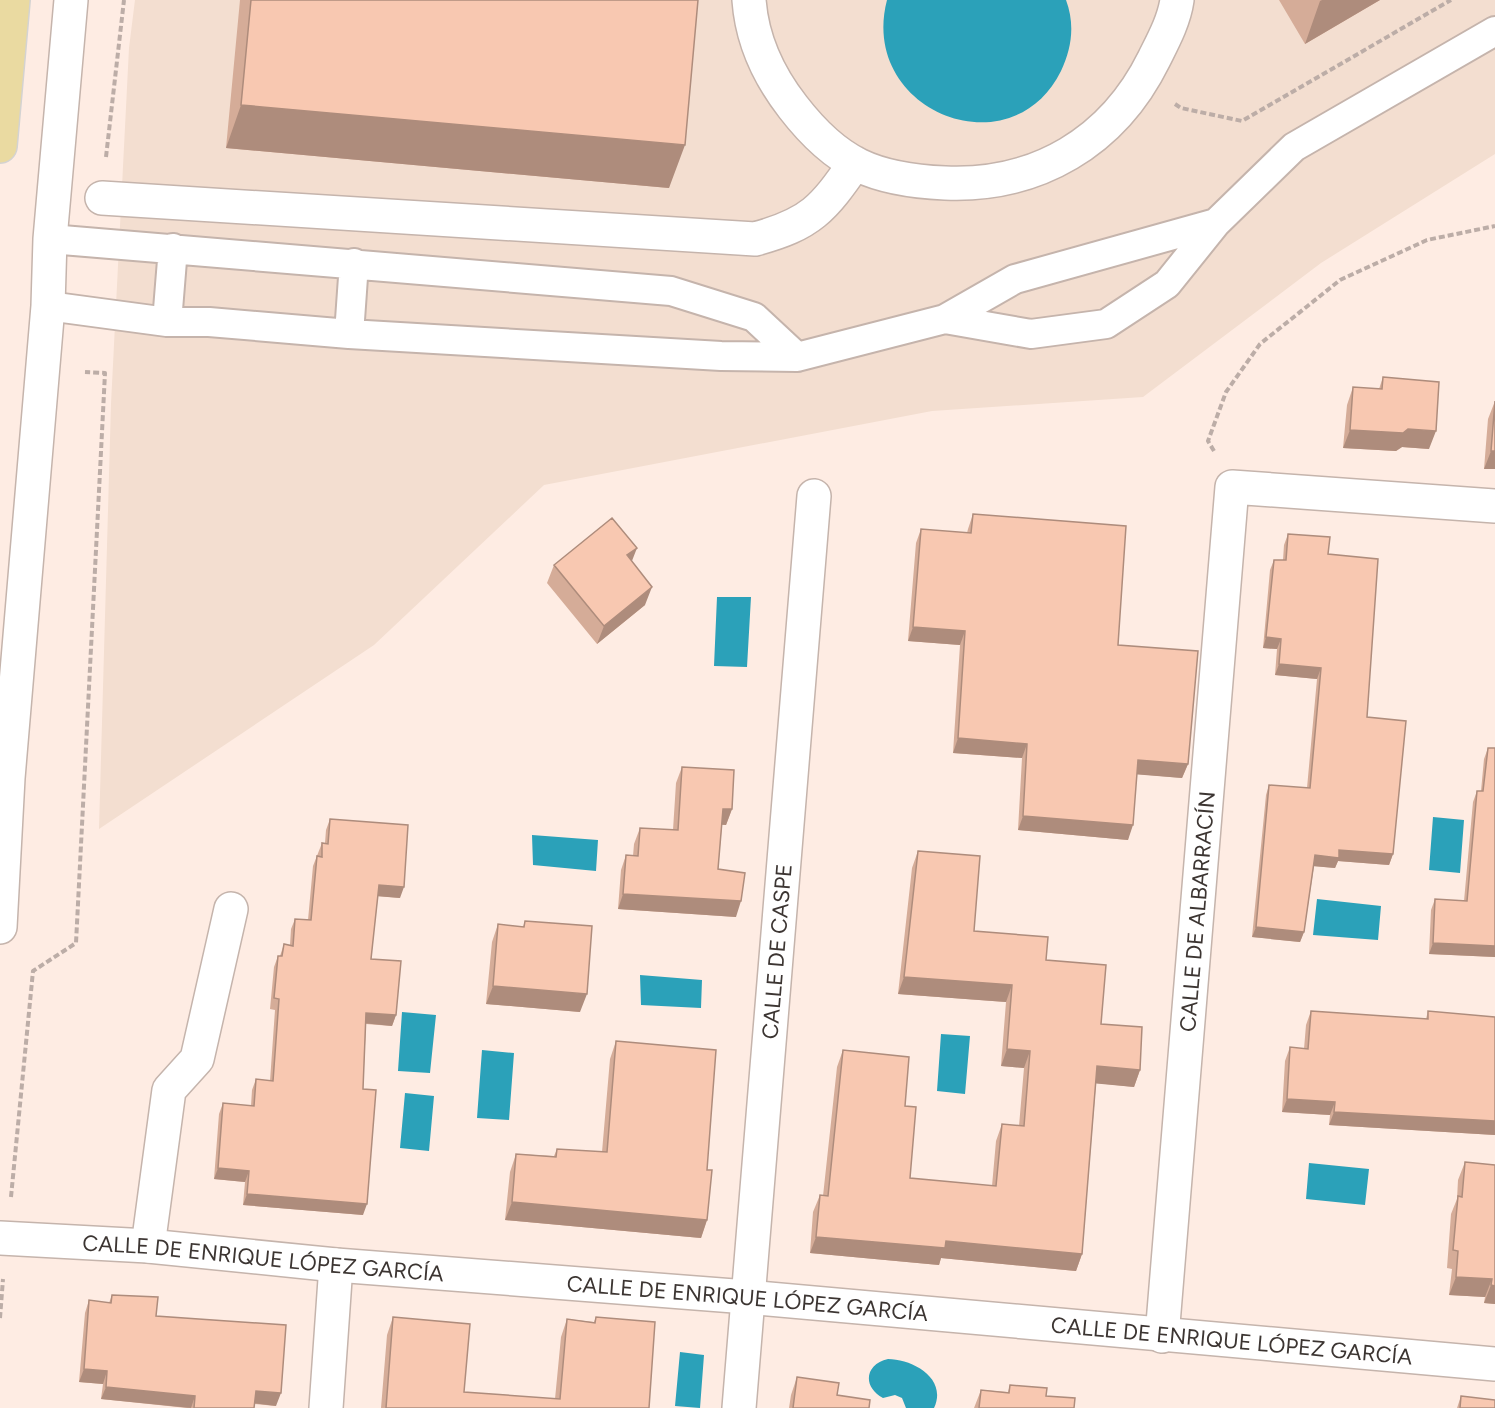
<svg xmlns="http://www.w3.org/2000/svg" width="1495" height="1408" viewBox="0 0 1495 1408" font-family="Figtree,sans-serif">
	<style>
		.commercial { fill: #f3ded0 }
		.water { fill: #2ba1b9 }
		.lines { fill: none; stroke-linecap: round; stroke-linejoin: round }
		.service-casing { stroke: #c5b4ac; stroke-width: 32 }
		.pedestrian-casing { stroke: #c5b4ac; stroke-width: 36 }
		.minor-casing { stroke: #c5b4ac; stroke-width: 36 }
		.primary-casing { stroke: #d4d3d2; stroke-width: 36 }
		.path { stroke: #bcada7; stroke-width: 4; stroke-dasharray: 6 3; stroke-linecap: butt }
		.service { stroke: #fff; stroke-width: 28 }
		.pedestrian { stroke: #fff; stroke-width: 33 }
		.minor { stroke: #fff; stroke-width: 33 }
		.primary { stroke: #eadaa1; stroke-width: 33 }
		.wall { fill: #d5ac98 }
		.shaded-wall { fill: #ae8c7c }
		.building { fill: #f8c8b1; stroke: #ae8c7c; stroke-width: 1.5 }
		.labels { text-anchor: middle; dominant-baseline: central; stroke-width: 4.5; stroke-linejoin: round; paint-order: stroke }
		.street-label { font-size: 22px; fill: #3c3532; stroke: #fdfdfd }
	</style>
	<rect width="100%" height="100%" fill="#feece3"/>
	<path class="commercial" d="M135,0H1495V154L1321,263L1143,397L932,411L544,485L374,645L99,829L111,404L129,48Z"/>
	<path class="water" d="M887,0H1066C1075,24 1072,48 1061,71C1011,172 858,111 887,0Z
		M717,597H751L747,667L714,666Z
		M1433,817L1464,820L1460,873L1429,870Z
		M532,835L598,840L596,871L533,865Z
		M1317,899L1381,906L1378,940L1313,935Z
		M640,975L702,980L701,1008L641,1005Z
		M402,1012L436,1015L430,1073L398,1071Z
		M941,1034L970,1036L965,1094L937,1091Z
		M482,1050L514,1053L509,1120L477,1118Z
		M405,1093L434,1096L429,1151L400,1148Z
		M1309,1163L1369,1169L1365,1205L1306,1199Z
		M680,1352L704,1355L700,1408L675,1406Z
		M888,1359C912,1359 948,1378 934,1408H906L902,1398L895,1395L883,1398C862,1387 865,1364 888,1359Z"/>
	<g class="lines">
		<defs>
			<path id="service" d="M50,239L671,291L754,317L797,357
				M48,306L167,322H209L349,334L721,356L797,357L945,319L1015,279L1216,223
				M945,319L1031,334L1106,324L1167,284L1216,223L1294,147L1495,31
				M167,322L173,248
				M349,334L354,263"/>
			<path id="pedestrian" d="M749,0C752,41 768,75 793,107C837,164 874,180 945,183C1037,187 1113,142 1154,59C1163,41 1174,21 1177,0
				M102,198L755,239C811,224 823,209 855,163"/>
			<g id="minor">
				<path d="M0,927L8,778L48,306L50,239L71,0"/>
				<path id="s1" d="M0,1238L148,1246L336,1265L747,1297L1495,1364"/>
				<path d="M148,1246L169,1090L197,1059L231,909"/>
				<path id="s2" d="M1162,1336L1232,487L1495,506"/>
				<path d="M326,1408L336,1265"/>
				<path id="s3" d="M739,1408L814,496"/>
			</g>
			<path id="primary" d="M0,146L13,0"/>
		</defs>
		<use href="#service" class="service-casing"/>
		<use href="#pedestrian" class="pedestrian-casing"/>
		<use href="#minor" class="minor-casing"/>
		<use href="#primary" class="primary-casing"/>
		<path class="path" d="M1175,104L1181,108L1242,121L1451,0
			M106,157L124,0
			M1214,451L1208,441L1226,392L1260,344L1340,280L1427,240L1495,226
			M11,1197L33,971L76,943L105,373L85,372
			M0,1318L3,1279"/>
		<use href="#service" class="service"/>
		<use href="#pedestrian" class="pedestrian"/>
		<use href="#minor" class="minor"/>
		<use href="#primary" class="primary"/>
	</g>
	<path class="wall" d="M240,0H698L669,188L226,148Z
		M1279,0H1380L1305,44Z
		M1383,377L1429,449L1402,447L1396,451L1343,448L1347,405L1353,387L1379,389Z
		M1495,401V469H1484L1488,419Z
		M973,514L1118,645L1188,764L1182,778L1137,774L1128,840L1018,830L1022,758L953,753L960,645L908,641L916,543L921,529L967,533L968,529Z
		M1288,534L1328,554L1367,717L1393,854L1389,865L1338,861L1335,868L1314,866L1304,932L1300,942L1252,937L1266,795L1269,785L1307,788L1317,679L1275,675L1277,649L1263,648L1270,570L1274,560H1283L1284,545Z
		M632,561L645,605L597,644L547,583L554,565Z
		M1488,748H1495V957L1429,954L1431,910L1435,899L1464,901L1473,802L1477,791H1481L1484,759Z
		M682,767L732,809L726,825H722L718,869L736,917L618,909L621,870L626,855L633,856L634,844L640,828L673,830L676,783Z
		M330,819L400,898L378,896L371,959L396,1015L392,1026L366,1024L363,1089V1215L243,1205L245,1182L214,1179L219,1114L223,1103L251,1106L252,1090L256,1079L270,1081L275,1010L270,1009L274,967L278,956H280L284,944L290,945L291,929L295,919L308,920L313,866L322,843H325L326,830Z
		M918,851L974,931L1046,960L1140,1070L1134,1087L1096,1083L1082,1254L1076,1271L941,1258L939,1265L810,1253L813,1212L820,1195L823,1196L837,1067L843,1050L905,1106L910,1178L992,1186L996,1141L1002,1124L1019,1126L1024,1068L1001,1066L1006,1002L898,994L912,868Z
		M525,921L580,1012L486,1004L492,942L498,924L523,927Z
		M1311,1011L1426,1019L1428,1011L1495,1135L1329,1125L1330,1115L1282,1112L1285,1061L1290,1047L1304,1049L1306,1025Z
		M616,1041L707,1170V1220L701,1238L505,1220L510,1172L516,1154L554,1156L557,1149L602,1152L610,1059Z
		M1465,1162L1495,1165V1304L1484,1303L1485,1297L1449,1295L1452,1269L1447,1268L1451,1214L1457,1199L1458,1180Z
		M112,1295L156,1316L276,1406L255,1404L254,1408H187L101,1399L103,1384L79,1382L85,1313L89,1300L109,1303Z
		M393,1317L464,1392L555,1399L561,1337L567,1319L594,1322L596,1317L649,1408H381L387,1335Z
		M797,1377L837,1395L869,1408H789L791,1395Z
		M1010,1385L1046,1396L1074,1408H974L981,1390L1008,1392Z
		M1461,1396L1495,1408H1457Z"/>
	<path class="shaded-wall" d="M1322,0H1380L1305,44L1320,1Z
		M241,105L685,145L669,188L226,148Z
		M1408,429L1436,431L1429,449L1402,447L1396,451L1343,448L1350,430Z
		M1491,451H1495V469H1484Z
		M637,548L630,566L627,555Z
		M652,587L645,605L597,644L604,626Z
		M913,627L965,631L960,645L908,641Z
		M1266,637L1281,639L1277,649L1263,648Z
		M1279,664L1321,668L1317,679L1275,675Z
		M958,738L1027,744L1022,758L953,753Z
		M1138,760L1188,764L1182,778L1132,774Z
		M723,809H732L726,825L717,824Z
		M1023,816L1133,825L1128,840L1018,830Z
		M1339,850L1393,854L1389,865L1338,861L1335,868L1312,866L1315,855Z
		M379,885L404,887L400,898L375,896Z
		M623,894L741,901L736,917L618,909Z
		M1256,927L1304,932L1300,942L1252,937Z
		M1433,943L1495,946V957L1429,954Z
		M904,977L1012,985L1006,1002L898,994Z
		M493,986L587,994L580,1012L486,1004Z
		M366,1013L396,1015L392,1026L362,1023Z
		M1007,1049L1030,1051L1024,1068L1001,1066Z
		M1097,1066L1140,1070L1134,1087L1091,1083Z
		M1287,1099L1335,1102L1330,1115L1282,1112Z
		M1334,1112L1495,1121V1135L1329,1125Z
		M218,1168L249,1171L245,1182L214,1179Z
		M247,1194L367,1204L363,1215L243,1205Z
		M512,1202L707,1220L701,1238L505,1220Z
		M816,1237L946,1241L1082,1254L1076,1271L941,1258L939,1265L810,1253Z
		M1456,1277L1492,1279L1485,1297L1449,1295Z
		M1491,1285L1495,1286V1304L1484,1303Z
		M84,1369L107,1371L103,1384L79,1382Z
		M106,1387L195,1396L191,1408L101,1399Z
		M256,1391L281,1393L276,1406L252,1403Z"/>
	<path class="building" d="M251,0H698L685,145L241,105Z
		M1383,377L1439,382L1436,431L1408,429L1403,433L1350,430L1353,387L1382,389Z
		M1495,401V451H1491Z
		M973,514L1126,526L1118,645L1198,651L1188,764L1138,760L1133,825L1023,816L1027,744L958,738L965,631L913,627L921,529L971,533Z
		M612,518L637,548L627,555L652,587L604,626L554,565Z
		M1288,534L1330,537L1328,554L1378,559L1367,717L1406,721L1393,854L1339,850V858L1315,855L1304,932L1256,927L1269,785L1310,788L1321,668L1279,664L1281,639L1266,637L1274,560H1286Z
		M1488,748H1495V946L1433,943L1435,899L1467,901L1477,791H1483Z
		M682,767L734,770L732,809H723L718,869L745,873L741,901L623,894L626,855L638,856L640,828L678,830Z
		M330,819L408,825L404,887L379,885L371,959L401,961L396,1015L366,1013L363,1089L376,1090L367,1204L247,1194L249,1171L218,1168L223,1103L254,1106L256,1079L273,1081L279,999L274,998L278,956H282L284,944L293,946L295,919L311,920L317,856L322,857V843L328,844Z
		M918,851L980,856L974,931L1048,937L1046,960L1106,965L1101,1024L1142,1027L1140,1070L1097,1066L1082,1254L946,1241L945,1248L816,1237L820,1195L828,1196L843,1050L909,1057L905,1106L916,1107L910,1178L996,1186L1002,1124L1024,1126L1030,1051L1007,1049L1012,985L904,977Z
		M525,921L592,926L587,994L493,986L498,924L524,927Z
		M1311,1011L1428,1019V1011L1495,1017V1121L1334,1112L1335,1102L1287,1099L1290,1047L1308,1049Z
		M616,1041L716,1050L707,1170H712L707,1220L512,1202L516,1154L556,1157L557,1149L607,1152Z
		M1465,1162L1495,1165V1286L1491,1285L1492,1279L1456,1277L1458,1251L1453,1250L1458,1196L1462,1197Z
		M112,1295L158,1297L156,1316L286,1325L281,1393L256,1391L254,1408H194L195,1396L106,1387L107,1371L84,1369L89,1300L111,1303Z
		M393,1317L470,1324L464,1392L560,1399L567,1319L595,1323L596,1317L655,1322L649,1408H386Z
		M797,1377L839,1383L837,1395L870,1400L869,1408H793Z
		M1010,1385L1047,1388L1046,1396L1075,1398L1074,1408H979L981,1390L1009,1393Z
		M1461,1396L1495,1400V1408H1460Z"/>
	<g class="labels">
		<g class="street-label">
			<text stroke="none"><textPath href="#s2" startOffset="426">CALLE DE ALBARRACÍN</textPath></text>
			<text stroke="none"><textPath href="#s3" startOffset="458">CALLE DE CASPE</textPath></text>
			<text stroke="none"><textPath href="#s1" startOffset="264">CALLE DE ENRIQUE LÓPEZ GARCÍA</textPath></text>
			<text stroke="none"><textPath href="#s1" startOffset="750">CALLE DE ENRIQUE LÓPEZ GARCÍA</textPath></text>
			<text stroke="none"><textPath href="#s1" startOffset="1236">CALLE DE ENRIQUE LÓPEZ GARCÍA</textPath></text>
		</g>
	</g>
</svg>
